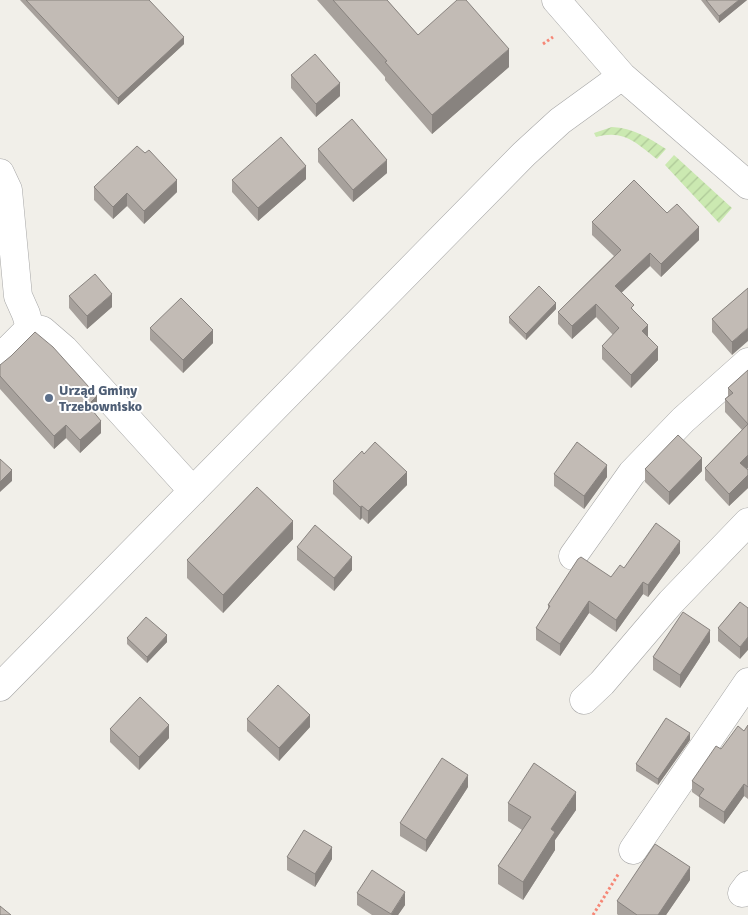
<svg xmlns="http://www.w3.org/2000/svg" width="748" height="915" viewBox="0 0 748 915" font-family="Signika,sans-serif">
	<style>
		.garden { fill: url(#garden-furrows) }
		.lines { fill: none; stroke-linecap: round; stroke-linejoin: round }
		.minor-casing { stroke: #a6a6a6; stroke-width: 29 }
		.path { stroke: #f68776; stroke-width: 3; stroke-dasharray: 2.5 2.5; stroke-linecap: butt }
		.minor { stroke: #fff; stroke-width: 28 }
		.wall { fill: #a7a19c }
		.shaded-wall { fill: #88837f }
		.building { fill: #c2bbb5; stroke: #88837f }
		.service-dot { fill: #5c6f8a; stroke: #fff; stroke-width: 2 }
		.labels { text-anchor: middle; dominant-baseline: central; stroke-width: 4; stroke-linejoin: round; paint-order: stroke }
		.service-label { font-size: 14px; font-weight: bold; fill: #4e5e75; stroke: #fff; text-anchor: start }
	</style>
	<defs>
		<pattern id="garden-furrows" width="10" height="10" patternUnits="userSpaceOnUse" patternTransform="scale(1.25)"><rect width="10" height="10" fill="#cbe9b1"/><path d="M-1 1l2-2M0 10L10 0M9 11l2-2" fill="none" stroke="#aec898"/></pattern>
	</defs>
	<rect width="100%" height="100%" fill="#f1efe9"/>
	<path class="garden" d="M612,127C633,128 649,138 666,149L657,159C636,143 624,129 596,137L594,133Z
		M674,155L732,208L719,223L665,165Z"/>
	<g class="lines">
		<defs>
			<path id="minor" d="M556,0L622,76L748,185
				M0,173L8,190L18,296L26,314L30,328
				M0,358L30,328L42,330L64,349L193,491
				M573,556L632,473L683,420L748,362
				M0,687L524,154L560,121L622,76
				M584,700L602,683L671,602L748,522
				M633,850L748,682
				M742,893L748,885"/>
		</defs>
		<use href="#minor" class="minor-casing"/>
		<path class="path" d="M543,44L553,37
			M593,915L619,873"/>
		<use href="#minor" class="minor"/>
	</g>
	<path class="wall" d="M20,0H149L184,44L118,105Z
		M317,0H387L418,35L509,67L432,134L385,80V77Z
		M701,0H747L719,23Z
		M291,75L340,96L316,117L291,88Z
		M318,149L387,173L353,202L318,162Z
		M145,153L177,192L144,224L127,206L113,219L94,200V187Z
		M306,179L258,221L232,192V180Z
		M667,213L699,240L661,277L650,266L621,292L634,311L648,337L658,360L631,388L602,359V346L613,335L596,317L572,339L558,324V312L614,256L592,235V222Z
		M748,288L732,355L712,332V319Z
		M69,296L112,307L87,329L69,308Z
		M556,309L526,340L509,323V317Z
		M150,328L213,343L183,373L150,340Z
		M0,365L97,409L94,412L101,433L80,453L66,438L54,449L0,389Z
		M748,370V468L747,469L748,470V488L729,506L705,480V468L742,430L725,412V399L728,396V388Z
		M645,469L702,471L669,505L645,482Z
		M554,474L607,477L584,509L554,486Z
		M333,481L407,485L368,524L362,518L360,520L333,494Z
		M293,539L223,613L187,578V560Z
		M297,547L352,570L334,591L297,560Z
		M680,553L648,597L643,594L616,632L589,613L560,656L536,640V628L548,610V605L611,577L624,568Z
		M740,602V659L718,641V628Z
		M127,638L167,642L147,663L127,644Z
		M710,642L680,688L653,670V657Z
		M247,719L310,727L279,761L247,731Z
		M748,725V799L744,796L724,824L699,807V797L692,792V781L744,731Z
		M110,729L169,738L139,770L110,742Z
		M690,740L658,785L636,771V764Z
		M468,787L426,852L400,836V823Z
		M508,803L576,810L555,840V850L523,900L498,884V866L522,830L508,821Z
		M287,857L332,859L315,887L287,870Z
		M690,880L666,915H618L617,914V901Z
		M357,893L405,905L398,915H372L357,905Z"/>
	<path class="shaded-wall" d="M739,0H747L719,23V16Z
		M184,37V44L118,105V98Z
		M509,49V67L432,134V115Z
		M340,83V96L316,117V104Z
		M387,160V173L353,202V190Z
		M306,166V179L258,221V208Z
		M177,180V192L144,224V211Z
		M127,193V206L113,219V207Z
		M699,227V240L661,277V264Z
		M650,253V266L615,299V286Z
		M112,294V307L87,329V316Z
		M556,303V309L526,340V334Z
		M596,304V317L572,339V326Z
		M648,325V338L642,331Z
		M748,328V341L732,355V342Z
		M213,330V343L183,373V360Z
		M658,347V360L631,388V375Z
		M97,396V409L88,418V405Z
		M101,421V433L80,453V440Z
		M66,425V438L54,449V436Z
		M748,455V468L740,475V463Z
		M702,458V471L669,505V492Z
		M607,465V477L584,509V496Z
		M12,470V481L0,492V482Z
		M407,472V485L368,524V511Z
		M748,475V488L729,506V494Z
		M362,506V518L360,520V507Z
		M293,521V539L223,613V595Z
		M680,541V553L648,597V585Z
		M352,557V570L334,591V578Z
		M643,582V594L616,632V620Z
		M589,601V613L560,656V644Z
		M710,630V642L680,688V675Z
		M167,635V642L147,663V657Z
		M748,637V650L740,659V647Z
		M310,715V727L279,761V748Z
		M169,725V738L139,770V757Z
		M690,733V740L658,785V779Z
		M468,775V787L426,852V840Z
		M744,784V796L724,824V812Z
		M576,792V810L555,840V850L523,900V882L551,829Z
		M332,847V859L315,887V874Z
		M690,867V880L666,915H658Z
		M405,892V905L398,915H391Z"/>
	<path class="building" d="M26,0H149L184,37L118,98Z
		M333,0H387L418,35L457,0H466L509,49L432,115L385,62L387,61Z
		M706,0H739L719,16Z
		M315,54L340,83L316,104L291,75Z
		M352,119L387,160L353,190L318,149Z
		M281,137L306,166L258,208L232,180Z
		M137,146L145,153L149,150L177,180L144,211L127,193L113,207L94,187Z
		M634,180L667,213L677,204L699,227L661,264L650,253L615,286L634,305L631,308L648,325L642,331L658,347L631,375L602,346L619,328L596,304L572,326L558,312L621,250L592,222Z
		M95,274L112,294L87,316L69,296Z
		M539,286L556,303L526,334L509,317Z
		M748,288V328L732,342L712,319Z
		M181,298L213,330L183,360L150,328Z
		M35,332L53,347L97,396L88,405L101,421L80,440L66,425L54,436L0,376V365L11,356Z
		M748,370V455L740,463L748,470V475L729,494L705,468L748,424L725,399L733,393L728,388Z
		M678,435L702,458L669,492L645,469Z
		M375,442L407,472L368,511L362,506L360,507L333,481L362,451L364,454Z
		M577,442L607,465L584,496L554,474Z
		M0,459L12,470L0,482Z
		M257,487L293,521L223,595L187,560Z
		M656,523L680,541L648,585L643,582L616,620L589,601L560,644L536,628L550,606L548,605L578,559L581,557L611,577L620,565L624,568Z
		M315,525L352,557L334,578L297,547Z
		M740,602L748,608V637L740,647L718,628Z
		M683,612L710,630L680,675L653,657Z
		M146,617L167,635L147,657L127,638Z
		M278,685L310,715L279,748L247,719Z
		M140,697L169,725L139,757L110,729Z
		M666,718L690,733L658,779L636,764Z
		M748,725V787L744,784L724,812L699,796L704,789L692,781L716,746L721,749L738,726L744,731Z
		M442,758L468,775L426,840L400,823Z
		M534,763L576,792L551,829L555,832L523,882L498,866L531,817L508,803Z
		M304,830L332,847L315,874L287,857Z
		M655,844L690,867L658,915H637L617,901Z
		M372,870L405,892L391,914L357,893Z
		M0,906L11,915H0Z"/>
	<circle class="service-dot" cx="49" cy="398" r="5"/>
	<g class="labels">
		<g class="service-label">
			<text x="59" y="390">Urząd Gminy<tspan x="59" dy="16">Trzebownisko</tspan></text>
		</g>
	</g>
</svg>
